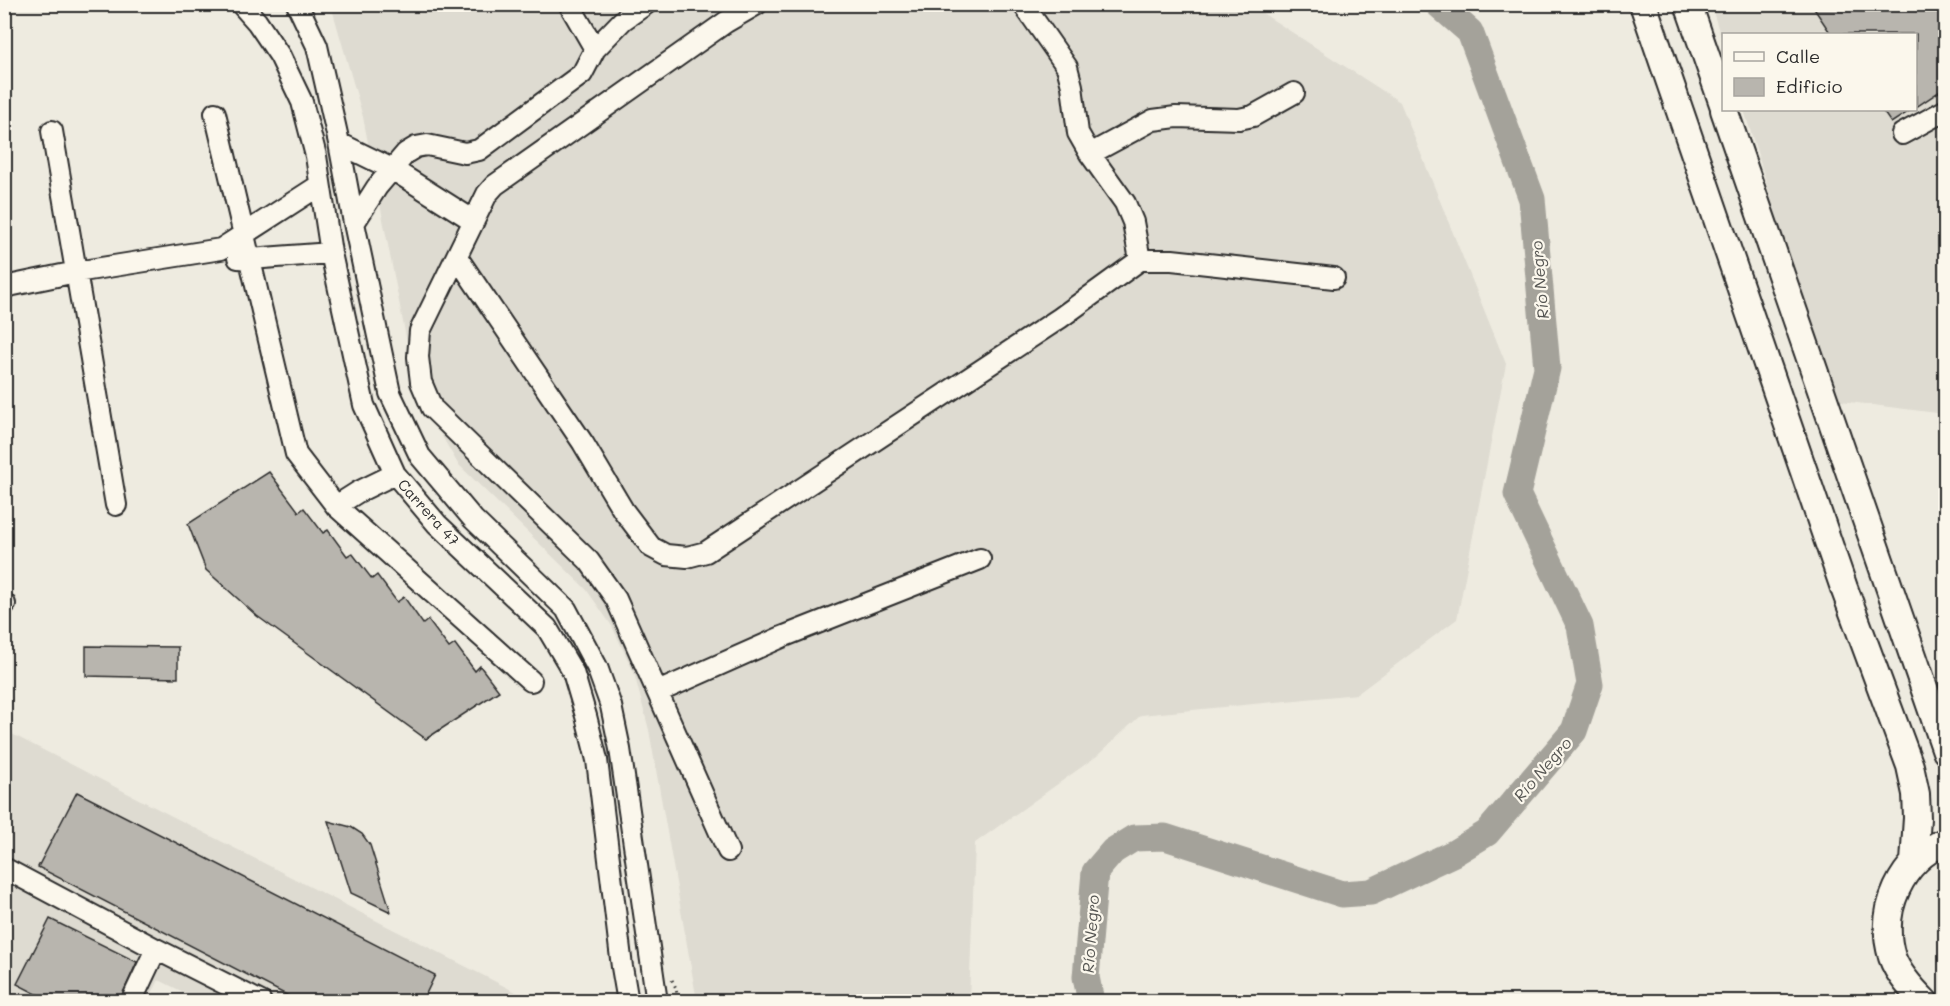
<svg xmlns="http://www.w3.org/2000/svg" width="1950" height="1006" viewBox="0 0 1950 1006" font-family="Mali,sans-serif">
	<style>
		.built { fill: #dedbd1 }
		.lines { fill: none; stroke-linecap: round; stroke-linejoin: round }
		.river { stroke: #a4a29a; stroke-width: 27 }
		.building { fill: #b8b5ae; stroke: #2b2b2b; stroke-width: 1.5 }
		.minor-casing { stroke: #2b2b2b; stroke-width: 24 }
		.major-casing { stroke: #2b2b2b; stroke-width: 30 }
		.path { stroke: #2b2b2b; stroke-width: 3; stroke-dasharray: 1.5 4.5; stroke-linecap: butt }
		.minor { stroke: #fbf7ec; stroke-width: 20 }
		.major { stroke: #fbf7ec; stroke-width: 26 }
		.labels { text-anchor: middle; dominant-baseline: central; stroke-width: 4.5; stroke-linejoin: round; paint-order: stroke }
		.street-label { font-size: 15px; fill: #2b2b2b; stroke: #fbf7ec }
		.water-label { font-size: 16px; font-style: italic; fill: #555552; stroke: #fbf7ec }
	</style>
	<rect width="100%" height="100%" fill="#eeebe0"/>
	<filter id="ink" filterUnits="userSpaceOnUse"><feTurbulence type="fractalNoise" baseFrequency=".0167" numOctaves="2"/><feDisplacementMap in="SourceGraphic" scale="12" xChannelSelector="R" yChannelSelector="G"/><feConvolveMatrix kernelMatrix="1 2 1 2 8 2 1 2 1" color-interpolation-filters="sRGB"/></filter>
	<g filter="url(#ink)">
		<path class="built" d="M331,5H1250L1400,102L1506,364L1457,619L1357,694L1141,715L1097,756L975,843L969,1001H697L649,730L634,673L612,626L586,589L458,464L435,424L413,373L363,117Z
			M1711,5H1945V414L1833,400L1744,110H1916V34H1724L1723,44Z
			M4,730L533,1001H201L159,980L148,1001H5Z"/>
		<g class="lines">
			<path class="river" d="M1091,1002L1086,977L1095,872L1113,851L1134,838L1165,837L1342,894L1371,892L1454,853L1487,833L1574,731L1590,684L1580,626L1517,494L1547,368L1532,199L1470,32L1438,4"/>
		</g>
		<path class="building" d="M1811,4H1946V87L1916,107V34H1831Z
			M1882,110H1911L1891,123Z
			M269,472L299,512L304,508L323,533L328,530L347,556L352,553L372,579L377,575L397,602L404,597L423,624L428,620L449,648L455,644L475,671L480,666L499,691L426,739L257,616L206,570L188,524Z
			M86,646L178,647V678L86,676Z
			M77,792L435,975L422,1002H300L38,867Z
			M328,821L351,827L362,834L370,845L391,912L351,893Z
			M50,919L137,962L119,1002H52L17,984Z"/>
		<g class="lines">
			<defs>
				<path id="minor" d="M241,4L257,22L280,56L302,102L316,156L331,253L364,405L395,474L437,524L547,628L573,672L586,716L597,760L622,967L628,1002
					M297,4L317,46L339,143L354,223L390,393L420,456L473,519L566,609L597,667L611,706L620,749L657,1002
					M569,4L595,49
					M1023,4L1067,67L1072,86L1078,133L1090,154L1125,203L1133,222L1140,260H1172L1334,278
					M215,113L296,454L336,506L531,681
					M52,131L116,505
					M1902,134L1946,110
					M339,143L392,169L474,221
					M1090,154L1153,120L1176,117L1239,119L1253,116L1294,93
					M354,223L377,187L406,153L416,147L427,145L465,153L479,150L582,74L595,49L623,20L646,4
					M457,257L583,443L623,510L651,547L666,555L687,557L706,552L1060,318L1140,260
					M238,258L250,259L331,253
					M4,287L76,272L221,249L320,185
					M336,506L358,492L395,474
					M4,604H5
					M658,692L782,637L980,559
					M728,851L616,599L589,561L432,408L421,382L418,357L420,331L487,194L495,185L726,22L757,4
					M4,868L156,949L261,1002
					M131,1002L156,949"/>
				<path id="major" d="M1643,4L1844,588L1910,766L1916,794L1917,818L1914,862
					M1688,4L1724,107
					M1724,110L1946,751
					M1925,1002C1912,989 1898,974 1892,957C1878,910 1901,860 1946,841"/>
			</defs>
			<use href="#minor" class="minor-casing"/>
			<use href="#major" class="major-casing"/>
			<path class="path" d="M672,980L676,988L678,1002"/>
			<use href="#minor" class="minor"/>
			<use href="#major" class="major"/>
		</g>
	</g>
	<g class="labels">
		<g class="street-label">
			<text transform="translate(429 512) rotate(48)">Carrera 47</text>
		</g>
		<g class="water-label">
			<text transform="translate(1539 280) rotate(-95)">Río Negro</text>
			<text transform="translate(1542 769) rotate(-49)">Río Negro</text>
			<text transform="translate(1090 934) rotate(-86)">Río Negro</text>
		</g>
	</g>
	<rect width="1950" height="1006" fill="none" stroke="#fbf7ec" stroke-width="24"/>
	<rect x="12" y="12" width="1926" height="982" fill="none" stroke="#2b2b2b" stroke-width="2" filter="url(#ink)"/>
	<rect x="1722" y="33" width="195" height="78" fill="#fbf7ec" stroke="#a8a59f" stroke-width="1.5"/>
	<rect x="1734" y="52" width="30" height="9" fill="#fbf7ec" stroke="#a8a59f" stroke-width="1.5"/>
	<text x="1776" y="63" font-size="18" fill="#2b2b2b">Calle</text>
	<rect x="1734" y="78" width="30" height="18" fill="#b8b5ae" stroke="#a8a59f" stroke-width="1.5"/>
	<text x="1776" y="93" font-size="18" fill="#2b2b2b">Edificio</text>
</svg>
